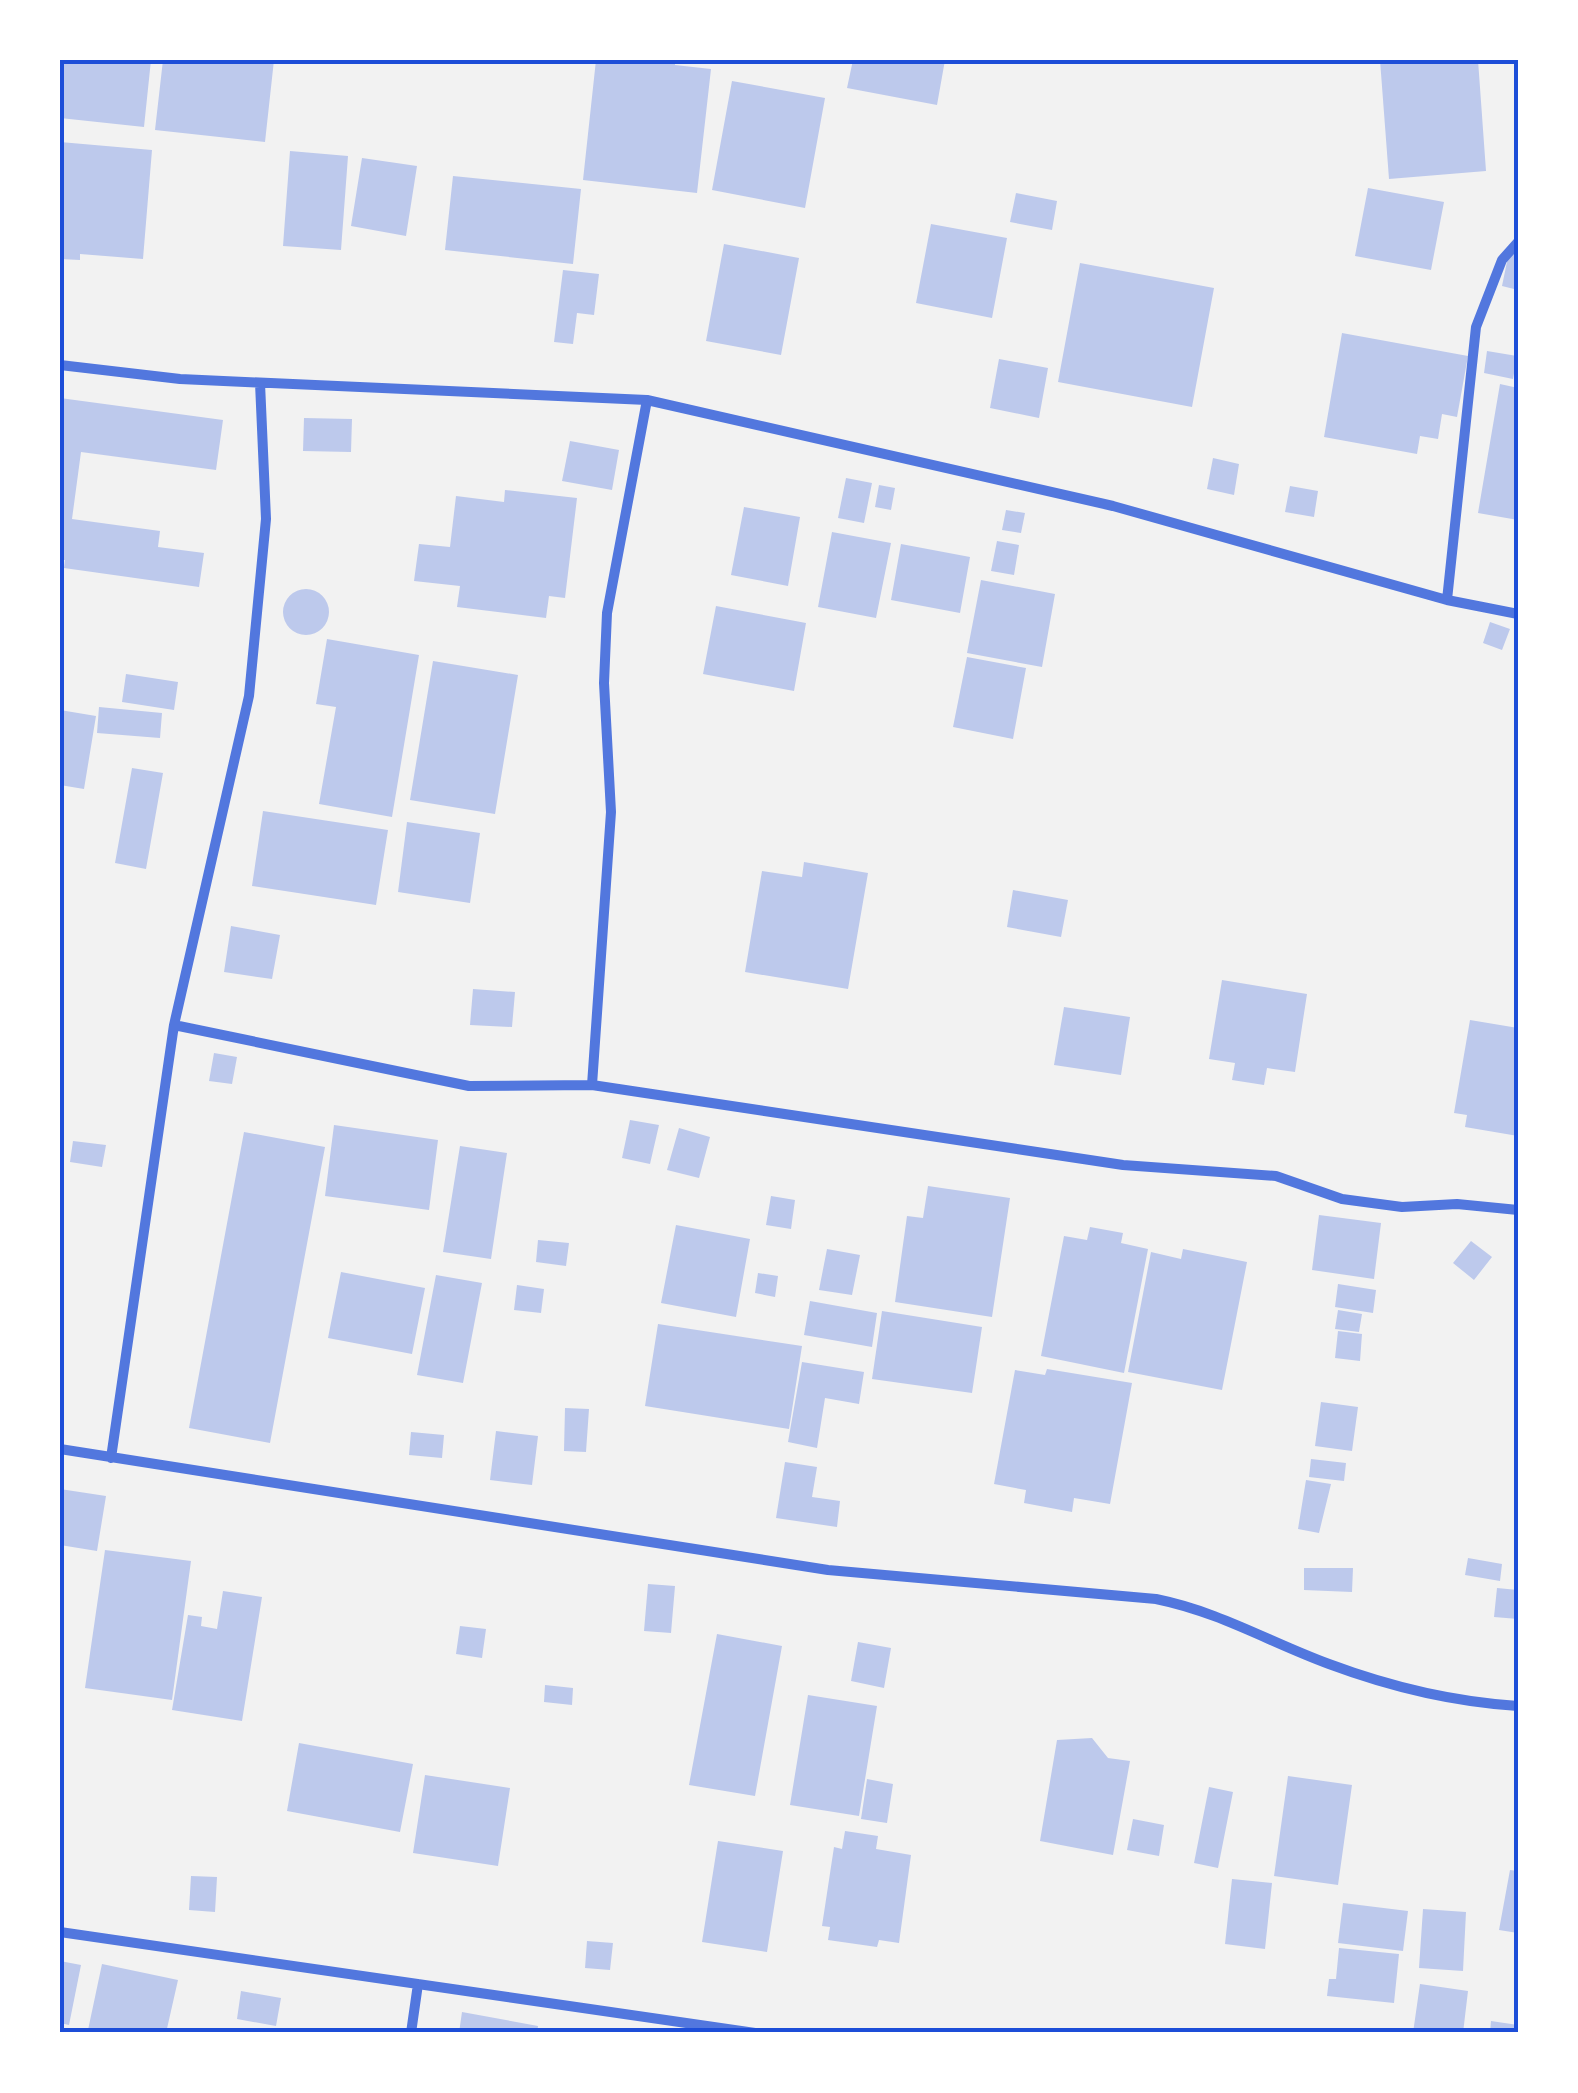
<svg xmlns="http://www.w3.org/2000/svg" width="1578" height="2093" viewBox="0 0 1578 2093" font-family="'Space Grotesk',sans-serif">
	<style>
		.building { fill: #bdc9ec }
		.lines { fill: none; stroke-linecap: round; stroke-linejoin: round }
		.minor { stroke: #5277de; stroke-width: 10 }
		.neatline { fill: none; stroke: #1d4ed8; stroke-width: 4 }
	</style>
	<rect width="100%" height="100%" fill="#f2f2f2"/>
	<path class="building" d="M60,60H151L144,127L60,118Z
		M163,60H274L265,142L155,130Z
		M596,60H675V65L711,69L697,193L583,180Z
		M853,60H945L937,105L847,88Z
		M1380,60H1478L1486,171L1389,179Z
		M732,81L825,98L805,208L712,190Z
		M60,142L152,150L143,259L80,254V260L60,259Z
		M290,151L348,156L341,250L283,246Z
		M362,158L417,166L406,236L351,226Z
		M453,176L581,189L573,264L445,250Z
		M1368,188L1444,202L1431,270L1355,256Z
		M1016,193L1057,201L1052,230L1010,222Z
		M931,224L1007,238L992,318L916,303Z
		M724,244L799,258L781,355L706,341Z
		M1509,252L1518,254V290L1502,286Z
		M1080,263L1214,288L1192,407L1058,382Z
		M563,270L599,274L594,315L577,313L573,344L554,342Z
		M1342,333L1468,356L1457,417L1442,414L1438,439L1420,436L1417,454L1324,437Z
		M1487,351L1517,356L1513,379L1484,373Z
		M999,359L1048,368L1039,418L990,408Z
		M1500,384L1518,388V520L1478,513Z
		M60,398L223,420L216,470L81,452L72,519L160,531L158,547L204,553L199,587L64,568L65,560H60Z
		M304,418L352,419L351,452L303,451Z
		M570,441L619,450L612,490L562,481Z
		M1213,458L1239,464L1234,495L1207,489Z
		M846,478L872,483L864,523L838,518Z
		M879,485L895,488L891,510L875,507Z
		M1290,486L1318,491L1314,517L1285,512Z
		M505,490L577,498L565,598L549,596L546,618L457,607L460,586L414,581L419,544L450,547L456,496L504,502Z
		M744,507L800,517L788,586L731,575Z
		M1006,510L1025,513L1021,533L1002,530Z
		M832,532L891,543L876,618L818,607Z
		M997,541L1019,545L1014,575L991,571Z
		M901,544L970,557L960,613L891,600Z
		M981,580L1055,594L1042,667L967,653Z
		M283 612a23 23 0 1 1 46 0a23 23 0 1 1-46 0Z
		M716,606L806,623L794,691L703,674Z
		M1490,622L1510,629L1502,650L1483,643Z
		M327,639L419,655L392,817L319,804L336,707L316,704Z
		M967,657L1026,668L1013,739L953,727Z
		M433,661L518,675L495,814L410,800Z
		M126,674L178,682L174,710L122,702Z
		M99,707L162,713L160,738L97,733Z
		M60,710L96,716L84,789L60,785Z
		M132,768L163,773L146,869L115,863Z
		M263,811L388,830L376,905L252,886Z
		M407,822L480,833L470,903L398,892Z
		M804,862L868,873L848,989L745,972L762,871L802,877Z
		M1013,890L1068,900L1061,937L1007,927Z
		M231,926L280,935L272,979L224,972Z
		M1222,980L1307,994L1295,1072L1267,1068L1264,1085L1232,1080L1235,1063L1209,1059Z
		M473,989L515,992L512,1027L470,1025Z
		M1064,1007L1130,1017L1121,1075L1054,1065Z
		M1470,1020L1518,1028V1136L1465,1127L1467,1115L1454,1113Z
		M214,1053L237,1057L232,1084L209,1081Z
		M630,1120L659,1125L650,1164L622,1158Z
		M334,1125L438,1140L429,1210L325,1196Z
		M679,1128L710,1137L699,1178L667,1170Z
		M244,1132L325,1147L270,1443L189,1428Z
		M73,1141L106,1145L102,1167L70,1162Z
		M460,1146L507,1153L491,1259L443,1252Z
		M928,1186L1010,1198L992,1317L895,1302L907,1216L923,1218Z
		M771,1196L795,1200L791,1229L766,1225Z
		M1319,1215L1381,1223L1374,1279L1312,1270Z
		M676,1225L750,1239L736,1317L661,1303Z
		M1090,1227L1123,1233L1121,1243L1148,1249L1124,1373L1041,1356L1064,1236L1087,1240Z
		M538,1240L569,1243L566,1266L536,1262Z
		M1471,1241L1492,1257L1474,1280L1453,1263Z
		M827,1249L860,1255L852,1295L819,1290Z
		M1183,1249L1247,1262L1222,1390L1128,1372L1151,1252L1181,1259Z
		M341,1272L425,1288L412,1354L328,1338Z
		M758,1273L778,1276L775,1297L755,1293Z
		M436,1275L482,1283L463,1383L417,1375Z
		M1338,1284L1376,1290L1373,1313L1335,1307Z
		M517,1285L544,1289L541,1313L514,1310Z
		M810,1301L877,1313L872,1347L804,1335Z
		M1338,1310L1362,1314L1359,1332L1335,1329Z
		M882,1311L982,1327L972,1393L872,1379Z
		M658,1324L802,1346L789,1429L645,1406Z
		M1338,1331L1362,1334L1360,1361L1335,1358Z
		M802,1362L864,1372L859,1404L825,1398L817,1448L788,1442Z
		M1047,1369L1132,1383L1110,1504L1074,1498L1072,1512L1024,1503L1026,1490L994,1484L1015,1370L1045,1375Z
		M1321,1402L1358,1407L1352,1451L1315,1446Z
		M565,1408L589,1409L586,1452L564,1451Z
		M496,1431L538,1436L532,1485L490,1480Z
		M411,1432L444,1435L442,1458L409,1455Z
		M1311,1459L1346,1463L1344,1481L1309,1477Z
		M785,1462L817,1467L812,1497L840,1501L837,1527L776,1518Z
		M1306,1480L1331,1484L1319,1533L1298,1529Z
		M60,1489L106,1496L97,1551L60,1545Z
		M105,1550L191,1561L172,1700L85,1688Z
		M1468,1558L1502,1564L1500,1581L1465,1575Z
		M1304,1568H1353L1352,1592L1304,1590Z
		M648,1584L675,1586L671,1633L644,1631Z
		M1497,1588L1518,1590V1619L1494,1617Z
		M223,1591L262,1597L242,1721L172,1710L188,1615L202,1617L201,1626L217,1629Z
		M460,1626L486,1629L482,1658L456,1654Z
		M717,1634L782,1646L755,1796L689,1785Z
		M858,1642L891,1648L884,1688L851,1681Z
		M545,1685L573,1688L572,1705L544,1702Z
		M808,1695L877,1706L859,1816L790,1805Z
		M1092,1738L1108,1758L1130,1761L1113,1855L1040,1841L1057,1740Z
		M299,1743L413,1764L400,1832L287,1811Z
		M425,1775L510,1788L498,1866L413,1853Z
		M1288,1776L1352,1785L1338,1885L1274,1876Z
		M867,1779L893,1784L887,1823L861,1819Z
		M1209,1787L1233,1792L1218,1868L1194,1863Z
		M1133,1819L1164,1825L1159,1856L1127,1850Z
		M845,1831L878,1836L876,1849L911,1855L899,1943L879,1940L877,1947L828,1940L830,1927L822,1926L834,1847L842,1849Z
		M718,1841L783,1851L767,1952L702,1942Z
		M1510,1870L1518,1871V1933L1499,1930Z
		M191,1876L217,1877L215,1912L189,1910Z
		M1232,1879L1272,1883L1265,1949L1225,1944Z
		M1343,1903L1408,1911L1403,1951L1338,1943Z
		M1423,1909L1466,1912L1463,1971L1419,1968Z
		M587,1941L613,1943L610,1970L585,1968Z
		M1339,1948L1399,1954L1394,2003L1327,1996L1329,1979H1336Z
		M60,1961L81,1965L69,2025L60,2023Z
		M102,1964L178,1980L166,2033L88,2030Z
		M1420,1984L1468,1991L1463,2033H1413Z
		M241,1991L281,1998L276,2026L237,2019Z
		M462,2012L538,2026L537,2033H459Z
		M1491,2021L1518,2025V2033H1490Z"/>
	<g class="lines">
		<path class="minor" d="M60,365L180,379L647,400L1113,506L1447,600L1518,614
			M1447,600L1476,327L1502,260L1518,242
			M174,1025L469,1086L592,1085L1123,1165L1276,1176L1342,1199L1402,1207L1457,1204L1518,1210
			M592,1085L611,812L604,683L607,613L647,400
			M60,1449L828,1570L1156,1599C1220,1612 1269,1642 1329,1664C1388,1686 1455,1702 1518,1706
			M111,1458L174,1025L249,696L266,519L260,383
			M60,1932L755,2033
			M411,2033L418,1984"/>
	</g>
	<rect width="1578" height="2093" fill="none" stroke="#ffffff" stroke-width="125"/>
	<rect x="62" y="62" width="1454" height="1968" class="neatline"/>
</svg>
